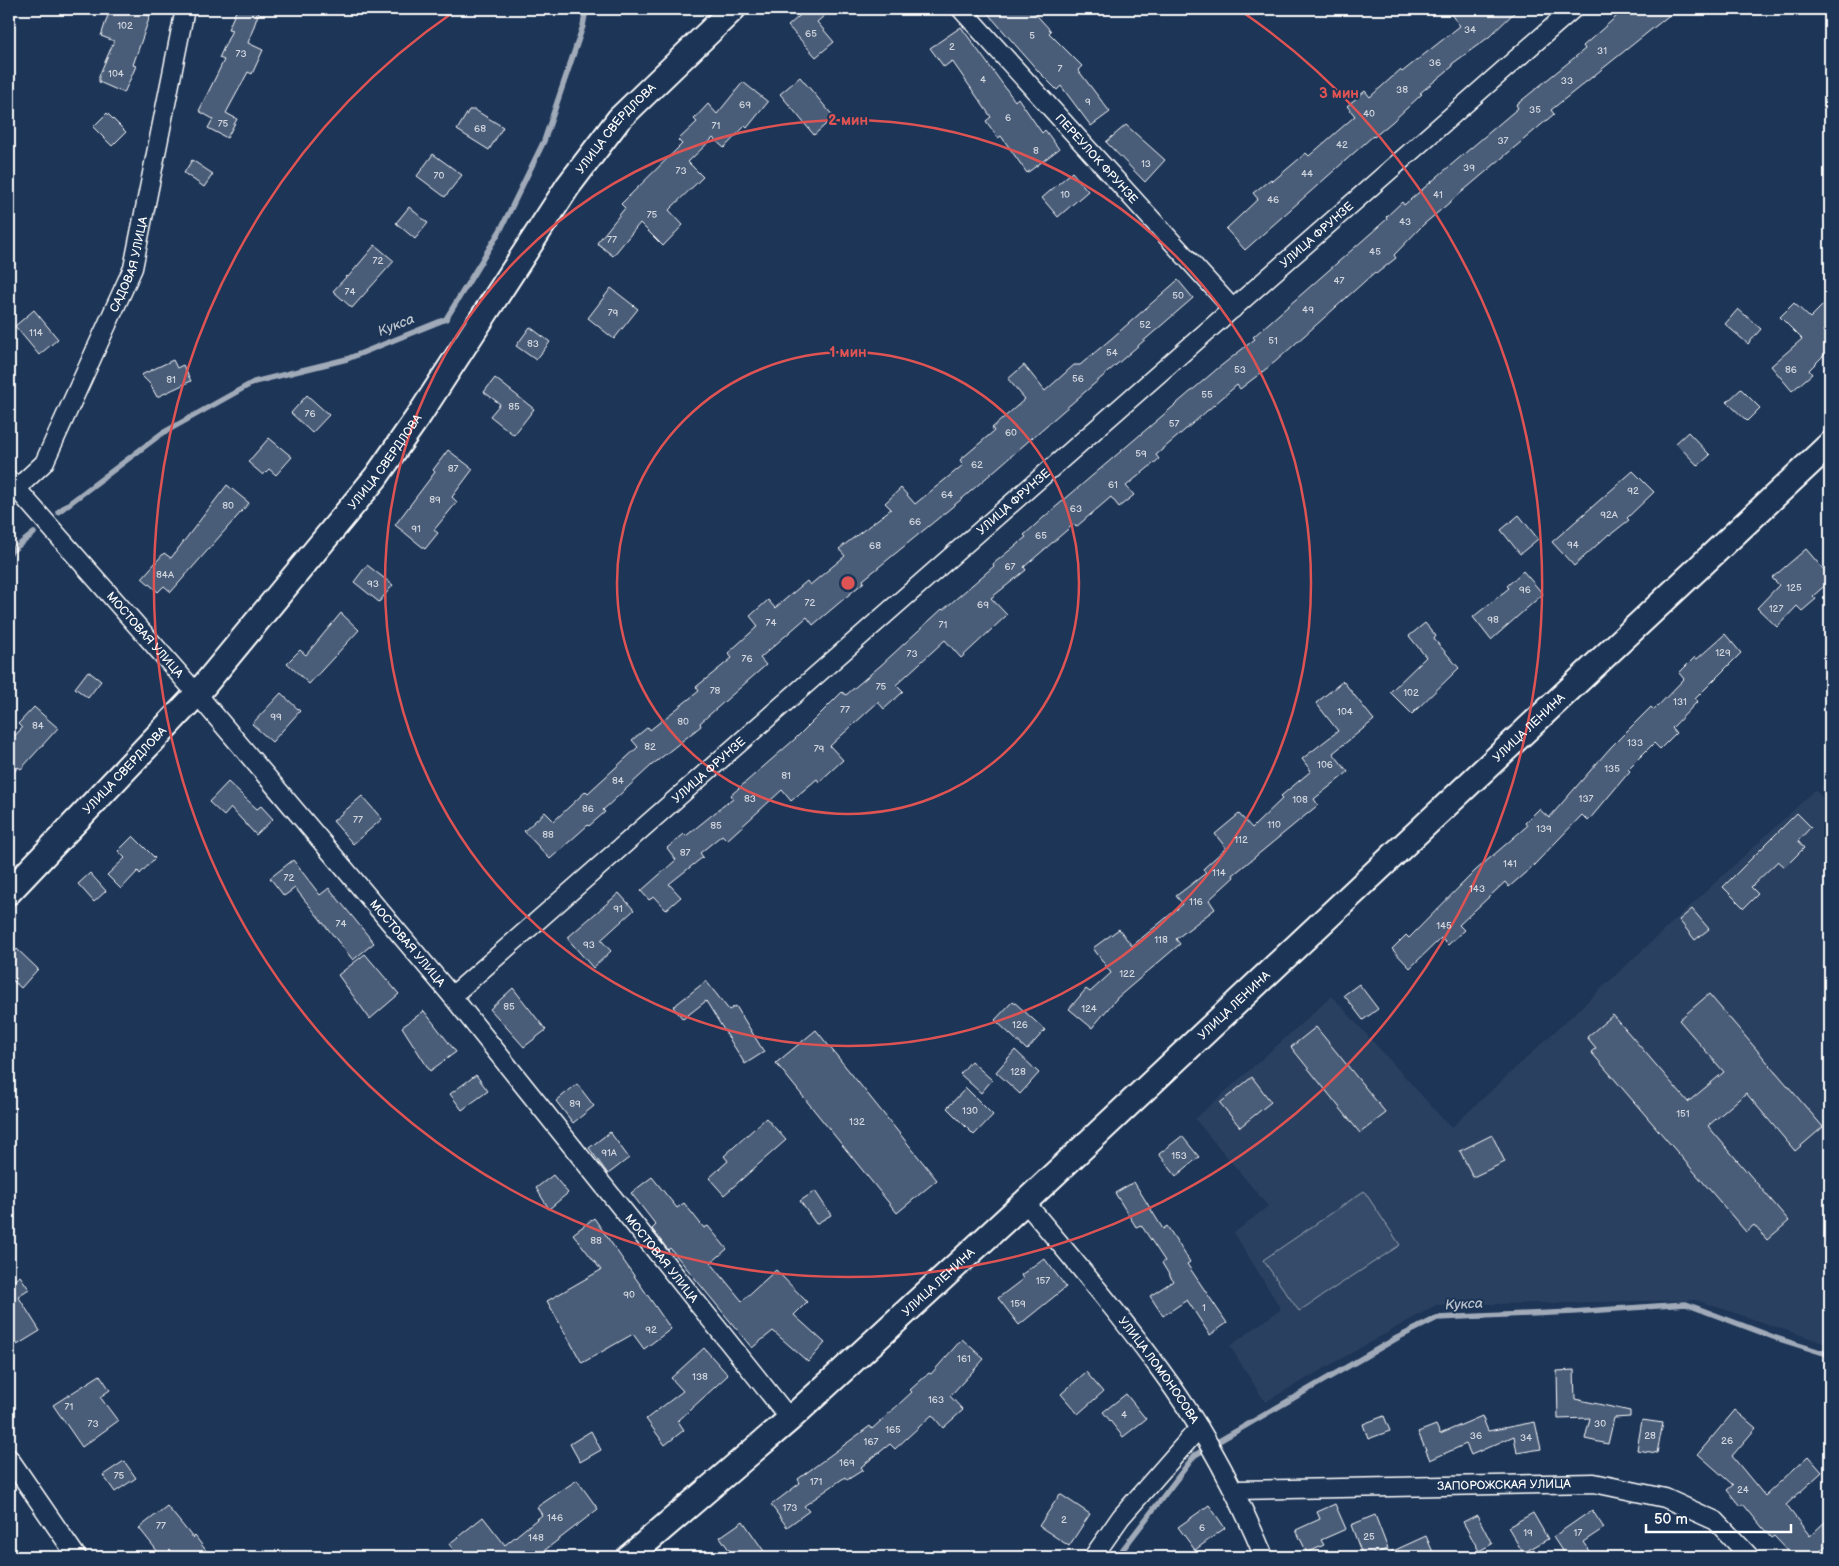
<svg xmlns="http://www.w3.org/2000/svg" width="1839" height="1566" viewBox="0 0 1839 1566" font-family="'Balsamiq Sans',sans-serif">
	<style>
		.built { fill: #2a4161 }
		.green { fill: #364b69; stroke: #9aa5b4 }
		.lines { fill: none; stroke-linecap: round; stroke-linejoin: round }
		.stream { stroke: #a0aab8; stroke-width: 5.5 }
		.building { fill: #4a5d79; stroke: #fff }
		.street-casing { stroke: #fff; stroke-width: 21 }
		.secondary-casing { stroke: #fff; stroke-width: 28 }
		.street { stroke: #1d3557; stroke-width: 18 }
		.secondary { stroke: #1d3557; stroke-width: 24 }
		.ring { fill: none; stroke: #de5353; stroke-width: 2.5 }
		.labels { text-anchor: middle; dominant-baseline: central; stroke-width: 4; stroke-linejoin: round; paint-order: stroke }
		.number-label { font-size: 10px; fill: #d2d6de }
		.street-label { font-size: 12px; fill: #fff; stroke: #1d3557 }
		.water-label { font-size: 14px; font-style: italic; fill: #b8c0ca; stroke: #1d3557 }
		.centre { fill: #de5353; stroke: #1d3557; stroke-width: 2.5 }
		.ring-label { font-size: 15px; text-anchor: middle; font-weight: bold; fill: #de5353; stroke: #1d3557; stroke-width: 4; stroke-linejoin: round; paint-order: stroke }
	</style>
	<rect width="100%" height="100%" fill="#1d3557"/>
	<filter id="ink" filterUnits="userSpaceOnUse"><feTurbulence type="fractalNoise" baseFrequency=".02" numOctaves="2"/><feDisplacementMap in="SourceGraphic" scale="10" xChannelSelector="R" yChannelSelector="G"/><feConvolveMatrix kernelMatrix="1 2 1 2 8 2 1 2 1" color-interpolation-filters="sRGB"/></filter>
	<g filter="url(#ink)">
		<path class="built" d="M1815,790L1830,805V1345L1696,1300L1436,1305L1265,1402L1230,1346L1281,1309L1234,1233L1268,1206L1195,1119L1332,996L1451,1128Z"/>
		<path class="green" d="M1364,1191L1400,1245L1299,1311L1263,1260Z"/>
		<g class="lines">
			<path class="stream" d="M58,512L161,434L254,382L347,359L446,319L501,229L544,141L583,26L586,9
				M9,553L34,533
				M1117,1557L1195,1455L1397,1338L1437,1318L1573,1312L1686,1304L1776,1338L1830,1355"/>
		</g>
		<path class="building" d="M110,9H129L150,16L133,65L136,66L124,93L99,82V76L114,41L101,36Z
			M237,9H260L248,43L263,50L252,74L248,72L226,113L237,119L227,138L208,128L213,119L199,111L224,60L219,58L232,30L228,29Z
			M807,9H832L817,22L834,42L816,57L788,26Z
			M984,9H1031L1051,31L1049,33L1082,66L1078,70L1110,112L1091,126L1061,86L1057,90L1039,72Z
			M1447,9H1518L1489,37L1452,64L1453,66L1420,93L1422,94L1392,122L1374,137L1373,136L1245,250L1226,229L1258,199L1253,193L1271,179L1273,181L1306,153L1309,156L1355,116L1347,106L1365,91L1370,97L1400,70L1402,72L1460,26Z
			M1625,9H1677L1551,110L1554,114L1423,225L1394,255L1396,258L1376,274L1375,272L1275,362L1240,389L1237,385L1156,455L1159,459L1126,486L1134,495L1119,507L1111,497L1076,527L1074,524L1024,567L1026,570L991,598L1007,615L961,658L945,640L896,685L903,692L884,709L878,702L830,746L843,760L819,782L817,779L791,801L782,790L727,840L722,835L700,853L703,857L669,884L681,897L666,910L654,897L649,900L641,891L676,860L667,848L684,834L686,836L733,798L731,795L795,739L842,692L846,695L880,666L942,609L943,610L994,566L993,564L1026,537L1024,535L1044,517L1217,369L1255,339L1253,337L1387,219L1386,217L1402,202L1404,205L1518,108L1516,105L1585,49L1583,46Z
			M961,27L1015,101L1018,98L1042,133L1045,130L1059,149L1027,173L1001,136L998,138L986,121L991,117L952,61L944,67L930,48Z
			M800,77L834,117L814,135L780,94Z
			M743,82L768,102L747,128L745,126L724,148L713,138L688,162L703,177L669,210L683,225L663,246L640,223L613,256L597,243L625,208L621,204L682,144L678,140L697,122L694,119L708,104L717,114Z
			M469,110H475L503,127L489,150L457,130Z
			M107,113L126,132L112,146L93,127Z
			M1126,125L1165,160L1145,182L1106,142Z
			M433,154L462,175L445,197L417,176Z
			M192,160L213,174L204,187L184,173Z
			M1072,172L1088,191L1058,217L1042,198Z
			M409,207L428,223L415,239L396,223Z
			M375,245L394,261L352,308L333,291L347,276L348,277Z
			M1178,280L1193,298L963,498L863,580L864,582L813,625L807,617L760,658L766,665L700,723L701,726L652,765L603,810L605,812L589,826L588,825L550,859L524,831L545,812L554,821L586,791L588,793L638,747L632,740L648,727L650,730L699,691L696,687L732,658L728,653L758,626L750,616L768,600L775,608L807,581L810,585L845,556L839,549L891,509L885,503L901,488L915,504L963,465L960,460L994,431L992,428L1025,399L1008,379L1024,365L1045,391L1074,365H1080L1112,338Z
			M611,288L638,309L614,339L588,318Z
			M1830,298V324L1823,331L1830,338V349L1809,370L1812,374L1792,391L1771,366L1802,339L1780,317L1794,303L1810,318Z
			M1738,309L1761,329L1748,344L1725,324Z
			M34,310L58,339L39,355L15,326Z
			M530,327L550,342L536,360L516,346Z
			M173,360L177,368L183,365L191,381L157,397L150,384L141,375Z
			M495,378L534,409L514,435L490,416L500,404L484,392Z
			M1741,389L1760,408L1747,421L1727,402Z
			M307,395L329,415L312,433L291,413Z
			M1688,432L1710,455L1698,466L1676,443Z
			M269,438L292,457L276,475L269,469L263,475L248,462Z
			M448,450L473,469L452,497L457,502L434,530L438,533L425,549L395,525L435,472L433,470Z
			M1633,471L1654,492L1627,518L1629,520L1610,535L1609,534L1574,566L1552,542Z
			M227,485L249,503L171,592L164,586L158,592L142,578L164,553L171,558Z
			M1519,515L1538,539L1520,554L1501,530Z
			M1806,549L1830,577V581L1813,596L1816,599L1802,611L1797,606L1777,627L1757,608L1779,585L1772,578Z
			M367,565L393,585L379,602L354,582Z
			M1523,571L1543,594L1491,640L1473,617L1509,588L1507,586Z
			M341,613L359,630L309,684L287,663L300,650L306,655Z
			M1425,623L1436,636L1434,639L1459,668L1412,714L1390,692L1426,657L1409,636Z
			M1725,634L1741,653L1695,699L1698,701L1672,728L1676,733L1660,749L1654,743L1628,769L1630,771L1588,821L1582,815L1533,866L1509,887L1505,882L1459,925L1464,930L1448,945L1441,938L1410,968L1392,949L1406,935L1409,938L1475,871L1527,826L1525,823L1539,809L1549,818L1611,747L1651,707L1654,710L1684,679L1679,673L1695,657L1697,659Z
			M88,671L101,681L88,698L75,688Z
			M1343,681L1374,720L1333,753L1348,772L1314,799L1318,805L1233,875L1234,877L1209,900L1215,909L1176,939L1180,944L1117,998L1092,1028L1069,1009L1086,989L1090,992L1111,973L1093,948L1119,929L1132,946L1183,904L1176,896L1206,873L1203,869L1226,848L1215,834L1239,814L1252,828L1283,798L1281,796L1311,771L1302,759L1338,731L1316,703Z
			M281,693L300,711L272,742L252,724Z
			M34,707L58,728L21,769L18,767L9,778V742L22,728L18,724Z
			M228,782L257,809L261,806L273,819L256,835L231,808L224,816L209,802Z
			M362,796L382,819L353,844L333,821Z
			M1797,813L1811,827L1798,841L1804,848L1785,867L1778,861L1751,887L1758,894L1744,908L1723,887Z
			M133,836L155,858L140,874L138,871L121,889L107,875L125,858L118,851Z
			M293,860L320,895L329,888L374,943L353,960L295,888L284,896L270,878Z
			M90,873L106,891L94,902L78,884Z
			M619,893L634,910L601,940L611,951L593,968L567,938Z
			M1692,909L1709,929L1695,940L1679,920Z
			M17,949L38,969L21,988L9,977V957Z
			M365,954L399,994L370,1019L338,975Z
			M706,981L729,1010L736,1006L764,1052L745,1064L706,1001L683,1019L673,1007Z
			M1359,984L1378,1009L1363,1020L1344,995Z
			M513,988L546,1030L524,1047L490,1009Z
			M1709,994L1823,1127L1795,1151L1746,1093L1708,1126L1789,1221L1767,1240L1754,1225L1746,1232L1591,1052L1596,1048L1587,1037L1613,1015L1688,1102L1724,1072L1679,1020Z
			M1013,1001L1045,1030L1027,1050L995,1020Z
			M424,1011L456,1052L430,1071L402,1027Z
			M1316,1027L1386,1113L1360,1133L1291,1047Z
			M816,1030L937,1180L897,1213L776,1063Z
			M1015,1050L1039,1073L1020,1094L996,1072Z
			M971,1061L992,1080L981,1093L960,1074Z
			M476,1075L488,1091L462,1110L450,1094Z
			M1252,1077L1271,1102L1240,1127L1220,1103Z
			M577,1084L594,1106L573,1123L556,1101Z
			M966,1088L993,1115L974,1135L947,1108Z
			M766,1118L786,1140L724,1195L709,1178L728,1161L724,1156Z
			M610,1132L629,1158L608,1174L589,1148Z
			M1492,1135L1505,1162L1473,1177L1460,1151Z
			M1182,1136L1199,1157L1176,1176L1159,1154Z
			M553,1175L568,1193L549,1209L536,1188Z
			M652,1177L677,1208L684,1203L704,1228L708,1226L727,1249L711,1263L742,1301L776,1270L807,1302L794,1315L825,1343L808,1362L773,1331L752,1348L670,1248L668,1250L652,1229L656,1225L631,1193Z
			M1134,1182L1163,1229L1167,1226L1180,1246L1190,1262L1187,1264L1227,1323L1210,1335L1187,1300L1163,1316L1150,1296L1173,1281L1162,1263L1165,1261L1141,1225L1136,1227L1115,1193Z
			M815,1191L831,1215L816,1224L800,1201Z
			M594,1218L671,1329L644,1349L633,1334L582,1363L547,1301L601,1270L573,1234Z
			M1044,1258L1066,1287L1019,1325L998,1298L1023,1279L1021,1275Z
			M20,1276L29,1289L18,1296L40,1331L17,1345L9,1333V1281L10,1283Z
			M962,1339L984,1359L950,1396L963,1410L943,1428L932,1415L895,1449L890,1444L861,1467L863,1470L847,1480L845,1477L804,1506L809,1511L787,1527L771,1505L800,1483L798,1479L870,1426L872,1429L912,1392L910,1390L929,1373L931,1374Z
			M704,1348L728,1375L678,1421L684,1430L665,1445L646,1419L683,1391L671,1378Z
			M1574,1370L1575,1399L1630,1411V1417L1614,1418L1608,1444L1585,1439L1590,1418L1558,1419L1557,1371Z
			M1086,1372L1103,1392L1078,1414L1061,1394Z
			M100,1375L110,1390L100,1397L118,1421L82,1447L53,1405Z
			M1126,1394L1146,1419L1123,1437L1103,1412Z
			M1735,1410L1756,1428L1732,1456L1765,1496L1808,1456L1822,1472L1786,1505L1810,1536L1830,1517V1542L1814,1557H1794L1774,1536L1771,1538L1743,1504L1740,1506L1727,1490L1733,1485L1698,1454Z
			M1384,1416L1390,1431L1368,1439L1363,1424Z
			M1482,1416L1488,1431L1535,1422L1541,1449L1517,1453L1514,1436L1471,1455L1466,1444L1430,1460L1418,1432L1436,1425L1440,1434Z
			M1642,1420L1663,1423L1657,1453L1637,1450Z
			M591,1431L601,1450L580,1462L570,1444Z
			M124,1461L136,1478L115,1492L103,1475Z
			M577,1480L598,1509L536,1557H459L449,1544L483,1517L505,1545L542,1515L537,1507Z
			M1060,1494L1090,1514L1069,1546L1039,1526Z
			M1335,1504L1346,1529L1321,1540L1324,1545L1307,1553L1296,1530L1320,1519L1317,1512Z
			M1209,1505L1225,1528L1195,1550L1178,1527Z
			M167,1506L193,1538L195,1536L211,1557H162L139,1528Z
			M1592,1510L1604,1528L1583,1542L1593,1557H1566L1553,1537Z
			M1533,1513L1548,1539L1523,1553L1508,1527Z
			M1375,1515L1388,1549L1363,1557L1351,1525Z
			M1477,1515L1492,1544L1479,1551L1463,1522Z
			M743,1521L768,1557H734L720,1537Z
			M1426,1536L1435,1557H1380Z"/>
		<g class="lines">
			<defs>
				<g id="street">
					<path id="s1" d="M961,9L1233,309"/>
					<path id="s2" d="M9,480L197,694L452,996L790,1419"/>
					<path id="s3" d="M9,491L16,489L44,463L133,268L185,9"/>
					<path id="s4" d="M452,996L1573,9"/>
					<path id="s5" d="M1025,1202C1071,1257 1119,1313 1161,1371C1204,1429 1237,1492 1264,1557"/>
					<path d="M9,1458L77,1557"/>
					<path id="s6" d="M1235,1490L1594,1483L1665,1498L1716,1521L1750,1557"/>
					<path d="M1093,1557L1121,1517L1199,1428"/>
				</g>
				<g id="secondary">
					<path id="s7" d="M9,892L197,694L376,477L420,414L568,186L619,119L733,9"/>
					<path id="s8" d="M629,1557L790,1419L1025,1202L1830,444"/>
				</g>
			</defs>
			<use href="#street" class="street-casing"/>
			<use href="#secondary" class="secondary-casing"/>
			<use href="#street" class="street"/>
			<use href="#secondary" class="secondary"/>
		</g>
	</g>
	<g class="ring">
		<circle cx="848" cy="583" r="231"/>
		<circle cx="848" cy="583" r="463"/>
		<path d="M1241 11A694 694 0 1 1 455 11"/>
	</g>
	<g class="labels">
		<g class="number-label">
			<text x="125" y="26">102</text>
			<text x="1470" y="30">34</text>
			<text x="811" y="34">65</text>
			<text x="1032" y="36">5</text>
			<text x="952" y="47">2</text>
			<text x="1602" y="51">31</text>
			<text x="241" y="54">73</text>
			<text x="1435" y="63">36</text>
			<text x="1060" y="69">7</text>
			<text x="116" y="74">104</text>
			<text x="983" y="80">4</text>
			<text x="1567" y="81">33</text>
			<text x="1402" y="90">38</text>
			<text x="1088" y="102">9</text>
			<text x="745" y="105">69</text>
			<text x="1535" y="110">35</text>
			<text x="1369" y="114">40</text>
			<text x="1008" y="118">6</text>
			<text x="223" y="124">75</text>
			<text x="716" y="126">71</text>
			<text x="480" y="129">68</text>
			<text x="1503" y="141">37</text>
			<text x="1342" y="145">42</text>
			<text x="1036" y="151">8</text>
			<text x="1146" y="164">13</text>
			<text x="1469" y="168">39</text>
			<text x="681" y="171">73</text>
			<text x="1307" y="174">44</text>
			<text x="439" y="176">70</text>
			<text x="1065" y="195">10</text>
			<text x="1438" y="195">41</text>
			<text x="1273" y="200">46</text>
			<text x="652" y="215">75</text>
			<text x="1405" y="222">43</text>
			<text x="612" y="240">77</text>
			<text x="1375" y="252">45</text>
			<text x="378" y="261">72</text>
			<text x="1339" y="281">47</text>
			<text x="350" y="292">74</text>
			<text x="1178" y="296">50</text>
			<text x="1308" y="310">49</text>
			<text x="613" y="313">79</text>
			<text x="1145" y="325">52</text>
			<text x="36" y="333">114</text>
			<text x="1273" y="341">51</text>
			<text x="533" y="344">83</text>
			<text x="1112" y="353">54</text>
			<text x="1240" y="370">53</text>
			<text x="1791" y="370">86</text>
			<text x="1078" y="379">56</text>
			<text x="171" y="380">81</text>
			<text x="1207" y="395">55</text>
			<text x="514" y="407">85</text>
			<text x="310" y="414">76</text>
			<text x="1174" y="424">57</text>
			<text x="1011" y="433">60</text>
			<text x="1141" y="454">59</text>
			<text x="977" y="465">62</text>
			<text x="453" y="469">87</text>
			<text x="1113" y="485">61</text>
			<text x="1633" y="491">92</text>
			<text x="947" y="495">64</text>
			<text x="435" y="500">89</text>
			<text x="228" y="506">80</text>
			<text x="1076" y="509">63</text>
			<text x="1609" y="515">92А</text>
			<text x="915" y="522">66</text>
			<text x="416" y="529">91</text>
			<text x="1041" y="536">65</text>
			<text x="1573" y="545">94</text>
			<text x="875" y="546">68</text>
			<text x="1010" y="567">67</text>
			<text x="165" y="575">84А</text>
			<text x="373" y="584">93</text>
			<text x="1794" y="588">125</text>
			<text x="1525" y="590">96</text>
			<text x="810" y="603">72</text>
			<text x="983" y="605">69</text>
			<text x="1776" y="609">127</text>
			<text x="1493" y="620">98</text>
			<text x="771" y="623">74</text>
			<text x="943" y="625">71</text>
			<text x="1723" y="653">129</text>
			<text x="912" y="654">73</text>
			<text x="747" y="659">76</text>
			<text x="881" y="687">75</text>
			<text x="715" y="691">78</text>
			<text x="1411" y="693">102</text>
			<text x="1680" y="702">131</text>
			<text x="845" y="710">77</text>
			<text x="1345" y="712">104</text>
			<text x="276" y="717">99</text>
			<text x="683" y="722">80</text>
			<text x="38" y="726">84</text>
			<text x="1635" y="743">133</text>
			<text x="650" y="747">82</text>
			<text x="819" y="749">79</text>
			<text x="1325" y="765">106</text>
			<text x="1612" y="769">135</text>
			<text x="786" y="776">81</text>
			<text x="618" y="781">84</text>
			<text x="750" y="799">83</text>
			<text x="1586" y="799">137</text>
			<text x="1300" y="800">108</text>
			<text x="588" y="809">86</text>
			<text x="358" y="820">77</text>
			<text x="1274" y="825">110</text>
			<text x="716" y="826">85</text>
			<text x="1544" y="829">139</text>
			<text x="548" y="835">88</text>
			<text x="1241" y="840">112</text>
			<text x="685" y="853">87</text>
			<text x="1510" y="864">141</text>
			<text x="1219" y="873">114</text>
			<text x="289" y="878">72</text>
			<text x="1477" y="889">143</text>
			<text x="1196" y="902">116</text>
			<text x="618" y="909">91</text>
			<text x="341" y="924">74</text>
			<text x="1444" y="926">145</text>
			<text x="1161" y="940">118</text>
			<text x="589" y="945">93</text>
			<text x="1127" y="974">122</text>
			<text x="509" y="1007">85</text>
			<text x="1089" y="1009">124</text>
			<text x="1020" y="1025">126</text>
			<text x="1018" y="1072">128</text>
			<text x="575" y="1104">89</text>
			<text x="970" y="1111">130</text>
			<text x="1683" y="1114">151</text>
			<text x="857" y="1122">132</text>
			<text x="609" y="1153">91А</text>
			<text x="1179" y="1156">153</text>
			<text x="596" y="1241">88</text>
			<text x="1043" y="1281">157</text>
			<text x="629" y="1295">90</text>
			<text x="1018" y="1304">159</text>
			<text x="1204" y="1308">1</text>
			<text x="651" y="1330">92</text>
			<text x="964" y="1359">161</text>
			<text x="700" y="1377">138</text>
			<text x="936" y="1400">163</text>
			<text x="69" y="1407">71</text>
			<text x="1124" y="1415">4</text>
			<text x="93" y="1424">73</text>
			<text x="1600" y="1424">30</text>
			<text x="893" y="1430">165</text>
			<text x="1476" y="1436">36</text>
			<text x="1650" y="1436">28</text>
			<text x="1526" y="1438">34</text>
			<text x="1727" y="1441">26</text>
			<text x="871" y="1442">167</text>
			<text x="847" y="1463">169</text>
			<text x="119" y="1476">75</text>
			<text x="816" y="1482">171</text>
			<text x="1743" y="1490">24</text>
			<text x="790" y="1508">173</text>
			<text x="555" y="1518">146</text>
			<text x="1064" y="1520">2</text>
			<text x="161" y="1526">77</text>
			<text x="1202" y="1528">6</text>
			<text x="1528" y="1533">19</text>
			<text x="1578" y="1533">17</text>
			<text x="1369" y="1537">25</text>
			<text x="536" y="1538">148</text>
		</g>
		<g class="street-label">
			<text stroke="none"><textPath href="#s7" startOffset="978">УЛИЦА СВЕРДЛОВА</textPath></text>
			<text stroke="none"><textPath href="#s1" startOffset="202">ПЕРЕУЛОК ФРУНЗЕ</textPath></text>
			<text stroke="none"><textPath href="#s4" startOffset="1152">УЛИЦА ФРУНЗЕ</textPath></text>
			<text stroke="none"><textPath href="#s3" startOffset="262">САДОВАЯ УЛИЦА</textPath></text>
			<text stroke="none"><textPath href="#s7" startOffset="572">УЛИЦА СВЕРДЛОВА</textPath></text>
			<text stroke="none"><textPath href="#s4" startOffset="748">УЛИЦА ФРУНЗЕ</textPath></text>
			<text stroke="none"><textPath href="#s2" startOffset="206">МОСТОВАЯ УЛИЦА</textPath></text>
			<text stroke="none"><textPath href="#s8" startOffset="1224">УЛИЦА ЛЕНИНА</textPath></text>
			<text stroke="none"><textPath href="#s4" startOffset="342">УЛИЦА ФРУНЗЕ</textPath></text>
			<text stroke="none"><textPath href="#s7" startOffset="168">УЛИЦА СВЕРДЛОВА</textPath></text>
			<text stroke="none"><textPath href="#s2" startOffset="611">МОСТОВАЯ УЛИЦА</textPath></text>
			<text stroke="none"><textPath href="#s8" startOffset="819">УЛИЦА ЛЕНИНА</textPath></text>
			<text stroke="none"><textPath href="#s2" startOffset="1016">МОСТОВАЯ УЛИЦА</textPath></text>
			<text stroke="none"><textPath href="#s8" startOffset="414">УЛИЦА ЛЕНИНА</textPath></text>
			<text stroke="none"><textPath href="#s5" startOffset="215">УЛИЦА ЛОМОНОСОВА</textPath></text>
			<text stroke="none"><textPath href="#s6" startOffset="269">ЗАПОРОЖСКАЯ УЛИЦА</textPath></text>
		</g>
		<g class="water-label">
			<text transform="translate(396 325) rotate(-22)">Кукса</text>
			<text transform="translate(1464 1304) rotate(-3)">Кукса</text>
		</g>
	</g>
	<circle cx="848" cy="583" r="8" class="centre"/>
	<g class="ring-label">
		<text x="1339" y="98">3 мин</text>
		<text x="848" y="125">2 мин</text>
		<text x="848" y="357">1 мин</text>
	</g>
	<rect width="1839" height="1566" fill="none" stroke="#1d3557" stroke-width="30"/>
	<rect x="15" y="15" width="1809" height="1536" fill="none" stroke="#fff" stroke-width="2" filter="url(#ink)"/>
	<path d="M1646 1524v8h145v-8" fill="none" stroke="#ffffff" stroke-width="2.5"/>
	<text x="1654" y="1524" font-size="15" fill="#ffffff" stroke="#1d3557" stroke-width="4" paint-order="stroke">50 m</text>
</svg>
